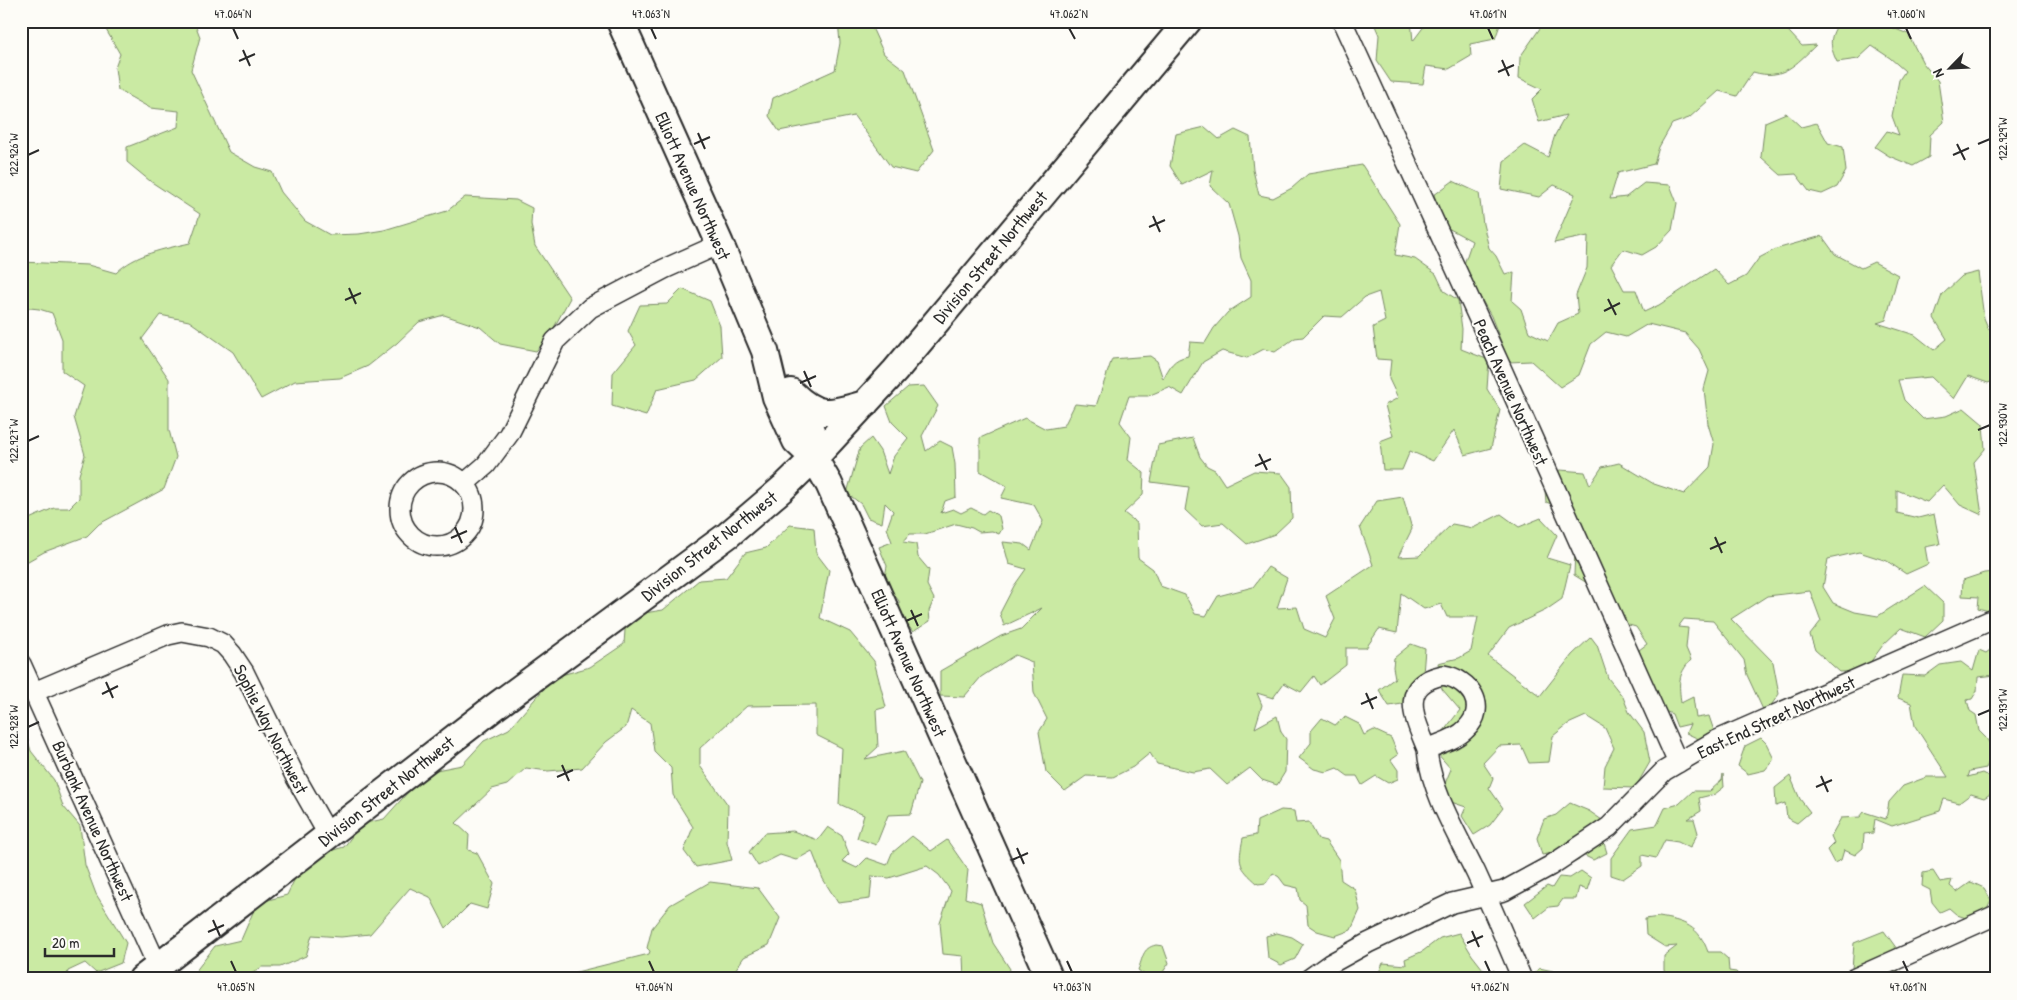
<svg xmlns="http://www.w3.org/2000/svg" width="2017" height="1000" viewBox="0 0 2017 1000" font-family="'Patrick Hand',sans-serif">
	<style>
		.green { fill: #caeaa3; stroke: #7a8a67 }
		.lines { fill: none; stroke-linecap: round; stroke-linejoin: round }
		.street-casing { stroke: #2b2b2b; stroke-width: 22 }
		.secondary-casing { stroke: #2b2b2b; stroke-width: 30 }
		.street { stroke: #fdfcf7; stroke-width: 19 }
		.secondary { stroke: #fdfcf7; stroke-width: 26 }
		.ticks { fill: none; stroke: #2b2b2b; stroke-width: 2 }
		.labels { text-anchor: middle; dominant-baseline: central; stroke-width: 4; stroke-linejoin: round; paint-order: stroke }
		.street-label { font-size: 18px; fill: #2b2b2b; stroke: #fdfcf7 }
		.neatline { fill: none; stroke: #2b2b2b; stroke-width: 2 }
		.ticks-label { font-size: 12px; text-anchor: middle; fill: #2b2b2b }
	</style>
	<rect width="100%" height="100%" fill="#fdfcf7"/>
	<filter id="ink" filterUnits="userSpaceOnUse"><feTurbulence type="fractalNoise" baseFrequency=".02" numOctaves="2"/><feDisplacementMap in="SourceGraphic" scale="10" xChannelSelector="R" yChannelSelector="G"/><feConvolveMatrix kernelMatrix="1 2 1 2 8 2 1 2 1" color-interpolation-filters="sRGB"/></filter>
	<g filter="url(#ink)">
		<path class="green" d="M101,21H194L200,37L191,70L229,152L255,167L272,172L281,192L305,221L330,235L359,234L384,230L447,211L465,197L516,200L532,208L531,224L535,246L570,298L550,335L536,351L500,344L480,327L444,315L419,322L397,343L368,366L340,378L295,381L261,399L233,352L189,321L160,315L142,339L169,379V430L176,457L164,489L99,524L87,536L44,552L21,565V520L29,519L54,508H69L79,498V475L85,455L74,417L84,386L62,371V339L52,313L39,309L21,307V262L88,265L116,273C135,254 164,249 190,243L200,214L150,181L127,162V147L178,127L179,111L150,108L118,90L115,68L120,54Z
			M838,21H869L884,54L905,70L934,150L916,173L891,167L854,116L779,131L769,116L773,98L835,70L840,43Z
			M1373,21H1411L1413,41L1428,21L1501,22L1495,39L1470,44L1471,56L1449,69L1426,66L1423,84L1391,82L1377,61L1379,35Z
			M1545,21H1779L1802,46L1816,45C1796,64 1783,81 1753,72L1737,96L1719,91L1689,118L1672,124L1659,147L1654,164L1618,173L1610,199L1626,197L1644,183L1670,185L1677,203L1672,230L1656,247L1642,255L1623,249L1611,265L1624,290H1636L1644,312L1659,305L1714,269L1729,285L1746,276L1759,258L1776,249L1822,236L1835,254L1861,268L1874,262L1898,275L1886,320L1877,323L1915,335L1934,350L1947,339L1934,318L1942,295L1962,276L1978,272L1984,318L1989,330H1996V380L1988,383L1968,376L1954,399L1931,377L1898,380L1904,400L1923,419L1946,416L1964,408L1983,424L1985,449L1974,462L1982,515L1960,505L1943,485L1927,502L1897,490V513L1918,518L1934,514L1940,544L1925,547L1928,564L1906,574L1887,561L1859,552L1828,559L1823,587L1833,603L1855,612L1878,616L1925,586L1943,603V620L1925,637L1901,628L1883,645L1864,671L1840,672L1815,650L1810,635L1821,621L1810,591L1767,596L1731,619L1773,662L1779,694L1765,714L1747,675L1744,660L1713,621L1684,619L1678,627L1688,628L1686,648L1691,660C1677,675 1679,684 1681,703L1693,697L1696,718L1709,716L1714,731L1703,741L1686,733L1690,724L1677,727L1672,714L1657,708L1636,656L1639,650L1647,644L1636,627L1607,619L1610,597L1574,575L1575,550L1571,512L1546,502L1544,479L1560,470L1585,472L1590,485L1602,467L1619,463L1654,484L1684,494L1710,467L1714,444L1708,424L1704,389L1709,371L1699,349L1685,333L1648,324L1626,337L1606,332L1591,344L1579,375L1560,387L1531,361L1509,362L1491,316L1463,267L1472,241L1446,227L1434,195L1453,181L1479,193L1483,224L1489,248L1496,256L1505,274L1514,272L1512,301L1521,309L1529,332L1548,341L1558,323L1578,314L1576,295L1587,268L1588,236L1554,243L1575,194L1554,185L1539,197L1501,189L1504,161L1525,145L1548,157L1555,135L1566,115L1539,122L1532,99L1542,89L1519,78L1520,57Z
			M1840,21H1909L1881,23L1908,34L1923,63L1938,81L1944,122L1930,135L1929,157L1913,166L1889,156L1875,147L1887,131L1899,135L1892,116L1899,80L1905,71L1890,58L1872,46L1858,59L1837,62C1829,45 1829,37 1840,21Z
			M1786,113L1801,127L1817,123L1828,143L1843,147L1846,171L1837,187L1822,194L1809,191L1796,174L1781,175L1761,157L1765,122Z
			M1205,127L1219,139L1235,130L1250,137L1253,170L1259,195L1273,198L1292,188L1308,174L1362,165L1400,224L1395,255L1415,259L1436,274L1444,291L1458,300L1462,329L1461,349L1489,360L1487,389L1500,410L1491,448L1465,455L1454,430L1433,461L1410,451L1402,470H1383L1380,441L1393,436L1385,405L1398,398L1389,379L1391,360L1377,359L1373,327L1385,321L1379,292L1365,297L1342,317L1324,316L1303,337L1295,338L1275,352L1264,349L1247,358L1222,351L1203,362L1183,395L1169,387L1148,396H1129L1120,422L1131,437L1128,460L1144,473L1143,495L1124,513L1137,523L1138,558L1153,569L1160,586L1185,595L1195,614L1206,616L1218,596L1253,587L1268,567L1287,578L1277,608L1297,607L1304,629L1325,638L1335,619L1326,596L1373,565L1360,527L1377,501L1403,497L1412,529L1398,557L1419,556L1452,524L1473,528L1501,514L1519,527L1541,518L1557,535L1547,558L1570,565L1562,599L1546,610L1509,628L1488,656L1540,696L1572,655L1591,637L1597,645L1608,678L1623,697L1629,712L1644,732L1650,762L1635,788L1603,787L1605,766L1614,748L1605,728L1586,716L1568,724L1553,736L1549,762L1529,763L1521,745L1499,746L1483,763L1493,778L1489,788L1503,808L1490,825L1474,835L1462,816L1466,807L1439,798L1451,769L1436,752L1443,732L1460,710L1442,689L1438,663L1459,658L1471,651L1478,617H1447L1441,604L1424,609L1401,593L1397,633L1379,629L1366,648H1346V665L1320,685L1314,676L1301,692L1284,683L1273,698L1257,693L1262,705L1255,728L1277,716L1281,732L1286,739L1285,772L1277,785L1262,780L1250,768L1227,785L1210,769L1193,772L1157,764L1150,753L1133,767L1113,777L1086,776L1065,791L1046,772L1039,732L1047,719L1034,693L1032,662L1015,655L981,677L964,697L940,696V671L1001,636L1021,629L1042,608L1004,626L1000,613L1014,586L1026,569L1009,564L1003,542L1023,544L1031,550L1043,521L1034,505L1001,498L1007,486L980,471V438L1025,418L1046,429L1064,426L1075,404L1096,406L1112,359L1150,356L1157,361L1163,379C1170,366 1173,359 1188,356L1190,342L1205,343L1214,328L1228,312L1251,297V280L1241,258L1238,236L1229,204L1210,186L1213,170L1182,185L1170,166L1176,134Z
			M682,289L710,301L720,326L722,357L696,380L657,389L646,416L612,406L613,373L636,345L628,331L640,305L667,304Z
			M924,386L938,406L922,436L926,451L940,441L952,447L955,464L956,497L945,501L941,513L953,509L961,513L971,508L983,514L988,510L999,516L1002,529L999,534L992,531L979,532L972,528L956,524L925,534H910L903,542L916,544L918,557L929,570L927,585L934,599L929,611L930,621L913,632L900,615L899,601L884,582L887,566L879,547L892,542L887,528L893,511L885,503L882,523L868,518L861,504L847,493L860,448L871,438L880,451L888,474L894,456L908,438L892,422L886,406L908,387Z
			M1193,438L1200,457L1207,466L1215,470L1225,485L1254,471L1281,473L1291,487L1292,518L1275,534L1247,544L1223,523L1202,526L1185,510L1189,487L1151,482L1158,445Z
			M790,525L814,528L816,553L829,570L820,618L850,632L874,661L886,707L876,710L878,747L865,759L904,751L920,783L911,814L888,815L876,845L857,838L864,815L839,804L842,748L816,735V705L747,706L700,748V766L728,805L727,842L732,860L696,867L684,851L693,827L673,795L671,768L654,751L650,723L631,710L626,727L606,742L582,768L548,771L526,768L507,785L492,789L456,823L469,835L468,850L477,853L494,884L487,909L470,904L446,928L430,897L410,888L370,934L341,937L312,935L306,956L280,967H262L243,979H195V972L215,946L241,940L257,903L287,895L305,858L344,847L361,824L384,819L426,772L462,765L484,741L509,729L554,677L590,667L624,644L626,616L663,610L699,580L726,578L745,553L766,548Z
			M1996,572V610L1992,612L1978,608L1979,597L1962,596L1963,580L1984,573Z
			M1411,644L1425,649L1423,674L1413,679L1417,690L1409,703L1389,706L1379,690L1395,678L1393,667L1394,658Z
			M1994,647H1996V675L1978,677L1977,691L1972,699L1967,700L1970,711L1976,715L1979,731L1986,738L1994,750L1986,768L1970,771L1968,777L1982,773L1996,780L1995,791L1984,798L1971,794L1959,803L1944,799L1940,811L1892,826L1875,819L1873,833L1864,834L1863,848L1855,855L1844,850L1841,860L1834,863L1827,850L1834,843L1831,836L1841,818L1860,817L1864,812L1886,819L1889,802L1903,786L1927,777H1948L1915,726L1911,703L1898,698L1902,675L1925,676L1940,665L1961,662L1973,671L1979,650L1986,653Z
			M21,717L31,751L54,780L63,806L80,826L85,865L96,894L126,943L121,963L96,973L85,963L68,971L66,979H21Z
			M1345,717L1359,724L1364,735L1374,730L1391,738L1398,755L1391,760L1398,770V779L1388,783L1376,776L1362,785L1357,776H1348L1337,768L1326,772L1314,769L1299,758L1311,743V731L1322,718L1335,725Z
			M1761,738L1766,743L1774,759L1765,770L1748,774L1738,766L1745,746Z
			M1723,774L1724,787L1715,794L1699,798L1701,811L1688,819H1694L1698,833L1690,848L1678,842L1665,840L1656,858L1642,855V866L1623,879L1611,875V858L1632,829L1657,825L1665,808L1679,804L1693,791H1710L1722,780Z
			M1790,776L1800,799L1810,812L1797,823L1787,818L1785,803L1776,806L1775,788Z
			M1570,803L1589,811L1602,820L1606,837L1604,843L1607,853L1593,860L1581,854L1579,860L1563,868L1553,853L1542,855L1537,838L1544,819L1556,815Z
			M1281,810L1294,811L1296,823L1309,822L1318,839L1326,841L1339,860L1341,880L1355,889L1360,910L1351,930L1335,936L1317,931L1308,925L1306,905L1300,900L1298,888L1285,885L1279,877L1273,873L1266,883L1258,884C1238,866 1238,864 1243,838L1256,835L1257,821Z
			M828,827L842,836L849,854L842,861L857,868L867,858L887,865L892,853L912,836L931,851L947,840L968,870L965,898L981,903L993,943L1010,969L1007,979H964L963,956L943,954L940,923L951,891L939,875L927,866L889,878L872,876L870,899L838,903L823,879L812,851L796,860L780,855L758,866L749,852L764,833L793,831L818,840Z
			M1581,871L1591,878L1587,890L1579,887L1576,899H1563L1558,906L1549,907L1535,918L1525,903L1547,886L1552,888L1559,877L1570,878Z
			M1933,871L1940,882L1952,880L1950,886L1957,892L1971,882L1984,888L1991,900L1984,915L1972,920L1957,915L1949,908L1940,912L1932,902L1930,890L1922,886L1923,873Z
			M710,882L758,888L780,918L769,945L744,957L729,979H548L649,954L650,951L647,948L652,928L670,905Z
			M1659,917C1684,921 1699,926 1708,952H1720L1728,959L1729,971L1736,972L1743,979H1667L1664,970V956L1677,946L1665,947L1646,935L1645,919Z
			M1884,931L1897,949L1898,972C1877,982 1871,980 1852,969L1854,943Z
			M1277,933L1292,937L1303,944L1295,959L1281,965L1268,958L1266,936Z
			M1459,933L1472,955L1486,973L1493,970L1505,979H1376L1383,963L1406,965L1405,959L1423,951L1440,938Z
			M1156,945L1163,946L1169,963L1161,975L1146,976L1138,970C1143,958 1142,948 1156,945Z
			M1539,968L1553,971L1557,979H1529Z"/>
		<g class="lines">
			<defs>
				<path id="street" d="M1342,21L1499,363L1678,763
					M400 509a37 37 0 1 1 74 0a37 37 0 1 1-74 0Z
					M464,484L486,465L509,434L555,341L590,308L664,269L720,244
					M21,664L163,978
					M1443,675C1470,679 1489,707 1466,729C1457,739 1440,743 1427,749C1415,719 1397,685 1443,675Z
					M34,692L168,635L182,632L209,637L223,644L232,654L244,672L295,776L329,836
					M1427,749C1430,790 1458,836 1476,873C1492,908 1507,943 1522,979
					M1309,979L1330,964L1368,943L1452,903L1504,891L1550,866L1609,827L1664,771L1715,741L1996,618
					M1853,979L1996,915"/>
				<path id="secondary" d="M620,21L720,244L765,351L776,397L796,441L814,458L829,484L1050,979
					M791,392L809,426L820,452
					M793,394C820,420 832,413 865,404
					M142,979L496,706L728,535L783,488L820,452L895,371L1188,21"/>
			</defs>
			<use href="#street" class="street-casing"/>
			<use href="#secondary" class="secondary-casing"/>
			<use href="#street" class="street"/>
			<use href="#secondary" class="secondary"/>
		</g>
	</g>
	<path class="ticks" d="M233,28L238,39M651,28L656,39M1069,28L1075,39M1488,28L1493,39M1906,28L1911,39M243,50L250,66M1502,60L1509,76M239,61L255,54M1498,72L1514,65M698,133L705,149M694,144L710,137M1957,144L1965,160M1978,144L1990,139M28,155L39,150M1953,155L1969,148M1153,216L1160,232M1149,227L1165,220M349,288L356,304M1608,299L1616,315M345,300L361,293M1604,311L1620,303M804,371L811,387M800,383L816,376M1978,430L1990,425M28,441L39,436M1259,454L1267,470M1255,466L1271,459M455,527L462,543M1715,537L1722,553M451,538L467,531M1710,549L1726,542M911,610L918,626M906,621L922,614M106,682L113,698M1366,693L1373,709M102,694L118,686M1361,704L1377,697M1978,715L1990,710M28,727L39,722M562,765L569,781M1821,776L1828,792M557,777L573,770M1816,787L1832,780M1017,848L1024,864M1012,860L1028,853M213,920L220,936M1472,931L1479,947M208,932L224,925M1467,943L1483,936M231,961L236,972M649,961L654,972M1067,961L1072,972M1485,961L1490,972M1903,961L1908,972"/>
	<g class="labels">
		<g class="street-label">
			<text transform="translate(693 186) rotate(66)">Elliott Avenue Northwest</text>
			<text transform="translate(990 257) rotate(-50)">Division Street Northwest</text>
			<text transform="translate(1511 392) rotate(66)">Peach Avenue Northwest</text>
			<text transform="translate(709 546) rotate(-38)">Division Street Northwest</text>
			<text transform="translate(909 663) rotate(66)">Elliott Avenue Northwest</text>
			<text transform="translate(1776 717) rotate(-25)">East End Street Northwest</text>
			<text transform="translate(271 729) rotate(63)">Sophie Way Northwest</text>
			<text transform="translate(386 791) rotate(-38)">Division Street Northwest</text>
			<text transform="translate(93 821) rotate(66)">Burbank Avenue Northwest</text>
		</g>
	</g>
	<rect width="2017" height="1000" fill="none" stroke="#fdfcf7" stroke-width="55"/>
	<g transform="translate(1950 68) rotate(246)" stroke="#fdfcf7" stroke-width="4" paint-order="stroke">
	<path d="M0-4L9 19L0 12L-9 19Z" fill="#2b2b2b"/>
	<text y="-8" font-size="14" font-weight="bold" text-anchor="middle" fill="#2b2b2b">N</text>
	</g>
	<path d="M45 948v8h69v-8" fill="none" stroke="#2b2b2b" stroke-width="2.5"/>
	<text x="52" y="948" font-size="15" fill="#2b2b2b" stroke="#fdfcf7" stroke-width="4" paint-order="stroke">20 m</text>
	<rect x="28" y="28" width="1962" height="944" class="neatline"/>
	<g class="ticks-label">
		<text x="233" y="18">47.064°N</text>
		<text x="651" y="18">47.063°N</text>
		<text x="1069" y="18">47.062°N</text>
		<text x="1488" y="18">47.061°N</text>
		<text x="1906" y="18">47.060°N</text>
		<text transform="translate(2003 139) rotate(-90)" y="4">122.929°W</text>
		<text transform="translate(14 155) rotate(-90)" y="4">122.926°W</text>
		<text transform="translate(2003 425) rotate(-90)" y="4">122.930°W</text>
		<text transform="translate(14 441) rotate(-90)" y="4">122.927°W</text>
		<text transform="translate(2003 710) rotate(-90)" y="4">122.931°W</text>
		<text transform="translate(14 727) rotate(-90)" y="4">122.928°W</text>
		<text x="236" y="991">47.065°N</text>
		<text x="654" y="991">47.064°N</text>
		<text x="1072" y="991">47.063°N</text>
		<text x="1490" y="991">47.062°N</text>
		<text x="1908" y="991">47.061°N</text>
	</g>
</svg>
